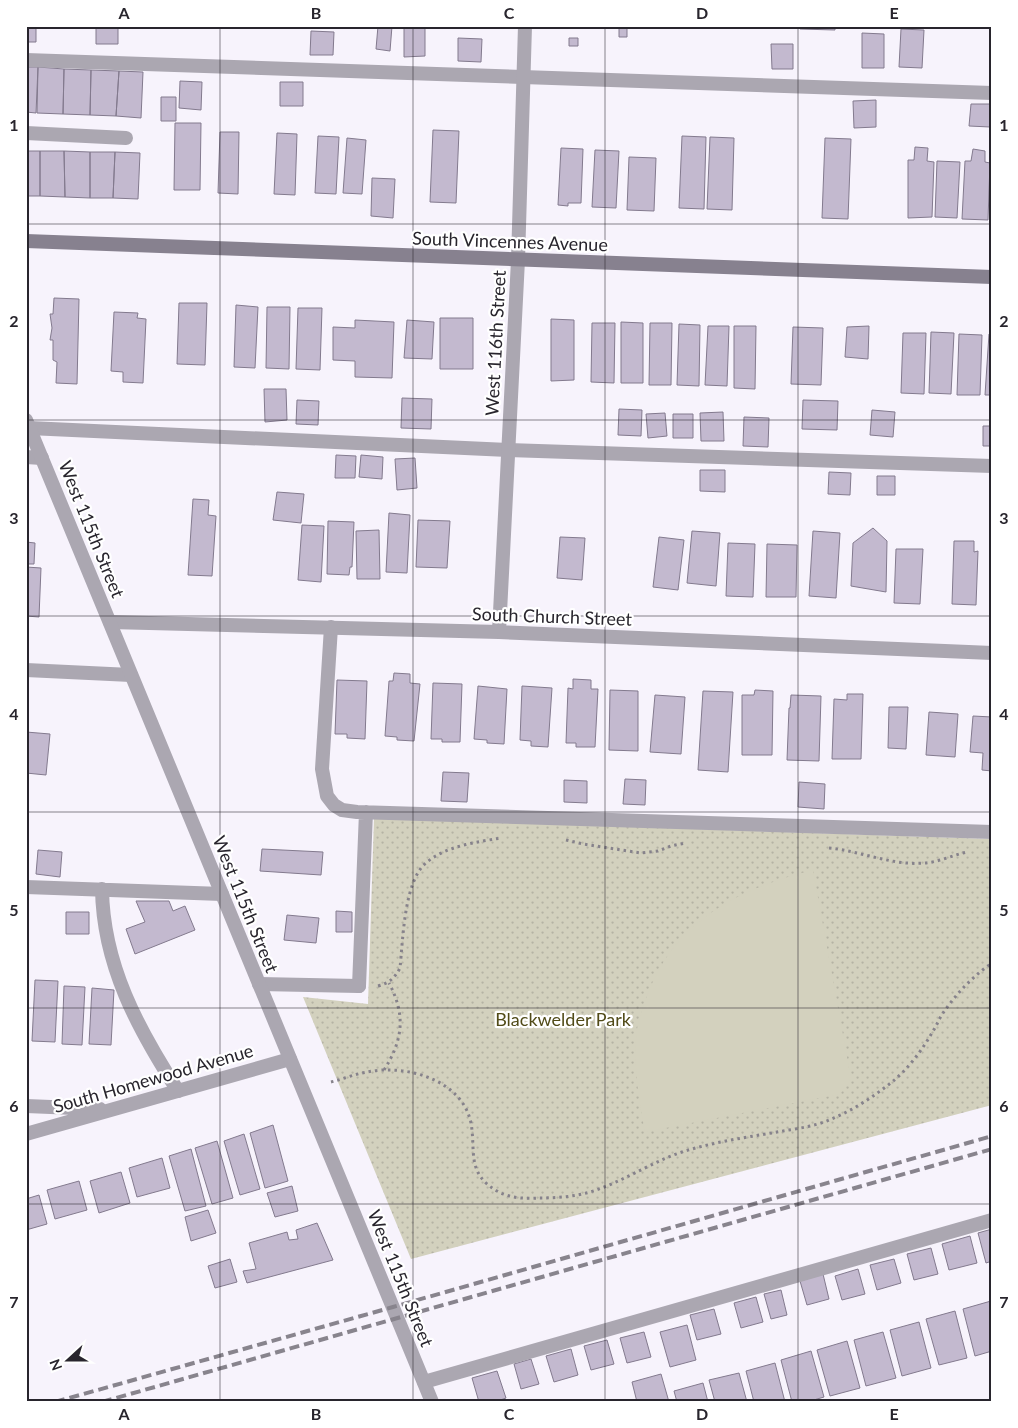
<svg xmlns="http://www.w3.org/2000/svg" width="1018" height="1428" viewBox="0 0 1018 1428" font-family="Lato,sans-serif">
	<style>
		.park { fill: url(#park-dots) }
		.pitch { fill: #d3d1be }
		.building { fill: #c3b9cf; stroke: #837a8e }
		.lines { fill: none; stroke-linecap: round; stroke-linejoin: round }
		.path { stroke: #86828b; stroke-width: 3; stroke-dasharray: 2.5 4; stroke-linecap: butt }
		.service { stroke: #aba7b1; stroke-width: 14 }
		.minor { stroke: #aba7b1; stroke-width: 14 }
		.tertiary { stroke: #aba7b1; stroke-width: 14 }
		.secondary { stroke: #87818f; stroke-width: 14 }
		.rail { stroke: #88848d; stroke-width: 4; stroke-dasharray: 10 5; stroke-linecap: butt }
		.grid { fill: none; stroke: #28252d; stroke-width: 1; stroke-opacity: 0.55 }
		.labels { text-anchor: middle; dominant-baseline: central; stroke-width: 4.5; stroke-linejoin: round; paint-order: stroke }
		.street-label { font-size: 18px; fill: #28252d; stroke: #fff }
		.park-label { font-size: 18px; fill: #514b18; stroke: #fff }
		.neatline { fill: none; stroke: #28252d; stroke-width: 2 }
		.grid-label { font-size: 16px; text-anchor: middle; font-weight: bold; fill: #28252d }
	</style>
	<defs>
		<pattern id="park-dots" width="8" height="8" patternUnits="userSpaceOnUse" patternTransform="scale(1.25)"><rect width="8" height="8" fill="#d3d1be"/><path d="M2 2h.1M6 6h.1" fill="none" stroke="#b5b3a4" stroke-width="1.8" stroke-linecap="round"/></pattern>
	</defs>
	<rect width="100%" height="100%" fill="#f7f3fc"/>
	<path class="park" d="M374,818L992,839V1105L411,1259L303,997L368,1004Z"/>
	<path class="pitch" d="M813,870L851,1079L840,1094L645,1132C639,1101 634,1070 636,1038C637,1022 643,1006 649,991C677,919 742,888 813,870Z"/>
	<path class="building" d="M26,26H36V42H26Z
		M96,26H118V44H96Z
		M378,26H392L390,51L376,49Z
		M404,26H425V56L404,57Z
		M627,26V37H619V27Z
		M800,26H835V30L800,29Z
		M901,29L924,30L922,68L899,67Z
		M311,31L334,32L333,55H310Z
		M862,33L884,34V68H862Z
		M458,38L482,39L481,62L458,61Z
		M569,38H578V46H569Z
		M771,44H793V69H772Z
		M26,67H38L36,113L26,112Z
		M38,67L64,69L63,114L37,113Z
		M64,69L91,70L90,115L63,114Z
		M91,70L119,71L116,116L90,115Z
		M119,71L143,72L141,118L116,116Z
		M180,81L202,82L201,110L179,108Z
		M280,82H303V106H280Z
		M161,97H176V121H161Z
		M876,100V127L854,128L853,101Z
		M971,104H992L990,127L969,126Z
		M175,123H201L200,190H174Z
		M433,130L459,131L456,203L430,202Z
		M220,132H239L238,194L218,193Z
		M277,133L297,134L295,195L274,194Z
		M318,136L339,137L336,194L315,193Z
		M682,136L706,137L704,209L679,208Z
		M710,137L734,138L732,210L707,209Z
		M347,138L366,140L362,194L343,193Z
		M825,138L851,139L848,219L822,218Z
		M915,147L928,148L927,161L934,162L932,217L908,218V160H914Z
		M561,148L583,149L581,203H568V206L558,205Z
		M973,149L985,151V162L990,163L988,220L962,219L965,161H971Z
		M595,150L619,151L616,208L592,207Z
		M26,151H40V196H26Z
		M40,151H64L65,197L40,196Z
		M64,151L90,152V198L65,197Z
		M90,152H115L113,198H90Z
		M115,152L140,153L138,199L113,198Z
		M629,157L656,158L654,211L627,210Z
		M937,161L960,162L957,218L935,217Z
		M372,178L395,179L393,218L371,216Z
		M992,184V220H990Z
		M54,298L79,299L77,384L56,383L57,362L53,360V340H50L52,328L50,314H53Z
		M179,303H207L205,365L177,364Z
		M236,305L258,307L255,368L234,367Z
		M267,307H290L289,369L266,368Z
		M298,308H322L320,370L296,369Z
		M114,312L138,313L137,318L146,319L143,383L123,382V372L111,371Z
		M440,318H473V369H440Z
		M551,319L574,320V380L551,381Z
		M355,320L394,322L392,378L355,377V361L333,360V327L355,328Z
		M407,320L434,322L432,359L404,358Z
		M621,322L643,323V383H621Z
		M592,323H615L614,383L591,382Z
		M650,323H672L671,385H649Z
		M679,324L700,325L699,386L677,385Z
		M708,326H729L727,386L705,385Z
		M734,326H756L755,389L734,388Z
		M869,326L868,359L845,357L847,327Z
		M793,327L823,328L821,385L791,384Z
		M931,332L954,333L951,394L929,393Z
		M903,333H926L924,394L901,393Z
		M959,334L982,335L980,395H957Z
		M989,334L992,335V395H985Z
		M264,389H286L287,420L265,422Z
		M402,398L432,399L431,429L401,428Z
		M297,400L319,401L318,425L296,424Z
		M803,400L838,401L837,430L802,429Z
		M619,409L642,410L641,436L618,435Z
		M872,410L895,412L893,437L870,435Z
		M723,412L724,441H701L700,413Z
		M665,413L667,436L648,438L646,414Z
		M673,414H693V438H673Z
		M744,417L769,418L768,447L743,446Z
		M983,426H992V446H983Z
		M336,455L356,456L355,478H335Z
		M361,455L383,457L382,479L359,477Z
		M415,458L417,488L397,490L395,459Z
		M700,470H725V492L700,491Z
		M829,472L851,473L850,495L828,494Z
		M877,476H895V495H877Z
		M277,492L304,494L301,523L273,520Z
		M193,499L209,500L208,515L216,516L212,576L188,575Z
		M389,513L410,515L407,573L386,572Z
		M418,520L450,521L447,568L416,567Z
		M328,521L354,522L352,567H350L349,575L327,574Z
		M302,525L324,526L321,582L298,580Z
		M873,528L887,541L886,592L851,586L853,543Z
		M379,530L380,579H357L356,531Z
		M692,531L720,533L716,586L687,583Z
		M813,531L840,533L836,598L809,596Z
		M560,537L585,538L582,580L557,578Z
		M659,537L684,540L678,590L653,587Z
		M954,541H974V552L978,551L976,605L952,604Z
		M26,542L35,543L34,564H26Z
		M728,543L755,544L753,597L726,596Z
		M767,544L797,545L796,597H766Z
		M896,549H923L920,604L894,603Z
		M26,567L41,568L39,617L26,616Z
		M394,673L410,674V683L420,684L414,741L397,740V737L385,736L389,681H393Z
		M573,679L591,680V689H598L595,747H576V743H566L568,688L573,689Z
		M337,680L367,681L365,739L347,738V734H335Z
		M433,683L462,684L460,742H442V739H431Z
		M478,686L507,689L504,744L487,743V740L474,739Z
		M522,686L552,688L548,747L531,746V741L520,740Z
		M610,690L638,691V751L609,750Z
		M755,690L773,691L772,755H742V695H754Z
		M703,691L733,692L728,772L698,770Z
		M847,694H863L861,759H832L834,699L847,700Z
		M655,695L685,697L681,754L650,752Z
		M791,695L821,696L819,761L787,760L789,708H790Z
		M889,707H908L906,749L888,748Z
		M929,712L958,714L955,757L926,755Z
		M973,716L992,717V771L982,770L983,753L970,752Z
		M26,732L50,734L46,775L26,773Z
		M443,772L469,773L467,802L441,801Z
		M625,779L646,780L645,805L623,804Z
		M564,780L587,781V803L564,802Z
		M799,782L825,784L824,809L798,807Z
		M262,849L323,852L321,875L260,871Z
		M38,850L62,852L60,877L36,874Z
		M136,901H169L173,911L185,906L195,930L135,954L126,929L145,922Z
		M336,911L352,912V932H336Z
		M66,912H89V934H66Z
		M287,915L319,918L316,943L284,940Z
		M35,980L58,981L55,1042L32,1041Z
		M64,986L85,987L82,1045L62,1044Z
		M92,988L114,990L111,1045L89,1044Z
		M273,1125L288,1181L265,1188L250,1133Z
		M244,1134L260,1189L240,1195L224,1141Z
		M217,1141L233,1198L212,1204L195,1148Z
		M191,1149L206,1206L185,1211L169,1156Z
		M162,1158L170,1188L137,1197L129,1168Z
		M121,1172L130,1203L99,1213L90,1181Z
		M79,1181L87,1210L55,1219L47,1190Z
		M292,1186L298,1211L275,1217L267,1193Z
		M39,1195L47,1224L26,1230V1199Z
		M208,1210L216,1233L191,1241L185,1217Z
		M317,1223L333,1260L247,1283L243,1271L256,1269L249,1243L287,1232L289,1240L298,1239L296,1230Z
		M992,1229V1261L986,1263L978,1233Z
		M970,1236L977,1263L949,1270L942,1244Z
		M931,1248L938,1274L914,1280L907,1254Z
		M230,1259L237,1282L215,1288L208,1266Z
		M894,1259L901,1283L877,1290L870,1265Z
		M858,1269L865,1294L842,1300L835,1276Z
		M823,1274L829,1299L807,1305L800,1281Z
		M781,1290L787,1315L771,1319L764,1294Z
		M756,1297L763,1322L741,1328L734,1303Z
		M991,1301L992,1351L975,1356L963,1309Z
		M714,1309L721,1334L697,1340L690,1315Z
		M955,1311L967,1358L939,1365L926,1319Z
		M919,1322L931,1368L902,1376L890,1330Z
		M687,1325L696,1360L670,1367L660,1332Z
		M644,1332L651,1357L627,1363L620,1338Z
		M883,1332L896,1378L866,1386L854,1340Z
		M607,1340L614,1364L591,1370L584,1346Z
		M847,1341L860,1388L830,1396L817,1350Z
		M571,1349L578,1375L554,1382L546,1356Z
		M811,1351L824,1397L807,1402H792L781,1360Z
		M531,1359L539,1384L521,1389L514,1364Z
		M775,1363L785,1402H754L746,1371Z
		M497,1371L506,1398L495,1402H479L472,1378Z
		M739,1373L747,1402H715L709,1380Z
		M661,1374L669,1402H637L632,1382Z
		M703,1383L708,1402H677L674,1391Z"/>
	<g class="lines">
		<path class="path" d="M566,840L583,844L641,853L658,851L671,846L685,843
			M829,848C861,851 892,866 925,863C939,862 953,855 967,852
			M378,986C389,983 394,979 400,968C403,940 404,881 426,863C445,846 477,842 501,838
			M384,1070C403,1040 406,1015 389,983
			M331,1082C343,1079 355,1074 367,1072C405,1064 462,1079 471,1123C476,1151 466,1173 497,1191C509,1198 525,1199 538,1198C555,1198 573,1197 590,1192C626,1181 657,1158 692,1149C720,1141 749,1137 777,1132C794,1129 813,1127 829,1120C852,1111 873,1097 892,1082C908,1069 923,1049 933,1031C937,1025 939,1019 943,1013C956,994 973,976 992,963"/>
		<path class="service" d="M26,60L992,93
			M26,133L126,138
			M29,428L508,450L992,466
			M26,457L42,458
			M331,627L322,769L327,796L334,805L342,810L357,812L992,832
			M26,887L222,894
			M102,889C103,965 138,1029 178,1091
			M359,986L366,812
			M424,1382L992,1220"/>
		<path class="minor" d="M110,622L499,632L992,653
			M499,632L518,260L525,26
			M26,670L131,675
			M259,984L359,986
			M26,1106L100,1109
			M26,1134L290,1059"/>
		<path class="tertiary" d="M26,420L432,1402"/>
		<path class="secondary" d="M26,241L992,277"/>
		<path class="rail" d="M55,1402L393,1307L992,1136
			M102,1402L992,1149"/>
	</g>
	<path class="grid" d="M220,26V1402M413,26V1402M605,26V1402M798,26V1402M26,224H992M26,420H992M26,616H992M26,812H992M26,1008H992M26,1204H992"/>
	<g class="labels">
		<g class="street-label">
			<text transform="translate(510 241) rotate(2)">South Vincennes Avenue</text>
			<text transform="translate(495 343) rotate(-87)">West 116th Street</text>
			<text transform="translate(92 529) rotate(68)">West 115th Street</text>
			<text transform="translate(552 616) rotate(2)">South Church Street</text>
			<text transform="translate(246 904) rotate(68)">West 115th Street</text>
			<text transform="translate(153 1078) rotate(-16)">South Homewood Avenue</text>
			<text transform="translate(401 1278) rotate(68)">West 115th Street</text>
		</g>
		<g class="park-label">
			<text x="563" y="1019">Blackwelder Park</text>
		</g>
	</g>
	<rect width="1018" height="1428" fill="none" stroke="#ffffff" stroke-width="55"/>
	<g transform="translate(68 1360) rotate(249)" stroke="#ffffff" stroke-width="4" paint-order="stroke">
	<path d="M0-4L9 19L0 12L-9 19Z" fill="#28252d"/>
	<text y="-8" font-size="14" font-weight="bold" text-anchor="middle" fill="#28252d">N</text>
	</g>
	<rect x="28" y="28" width="962" height="1372" class="neatline"/>
	<g class="grid-label">
		<text x="124" y="19">A</text>
		<text x="316" y="19">B</text>
		<text x="509" y="19">C</text>
		<text x="702" y="19">D</text>
		<text x="894" y="19">E</text>
		<text x="14" y="131">1</text>
		<text x="1004" y="131">1</text>
		<text x="14" y="327">2</text>
		<text x="1004" y="327">2</text>
		<text x="14" y="524">3</text>
		<text x="1004" y="524">3</text>
		<text x="14" y="720">4</text>
		<text x="1004" y="720">4</text>
		<text x="14" y="916">5</text>
		<text x="1004" y="916">5</text>
		<text x="14" y="1112">6</text>
		<text x="1004" y="1112">6</text>
		<text x="14" y="1308">7</text>
		<text x="1004" y="1308">7</text>
		<text x="124" y="1420">A</text>
		<text x="316" y="1420">B</text>
		<text x="509" y="1420">C</text>
		<text x="702" y="1420">D</text>
		<text x="894" y="1420">E</text>
	</g>
</svg>
